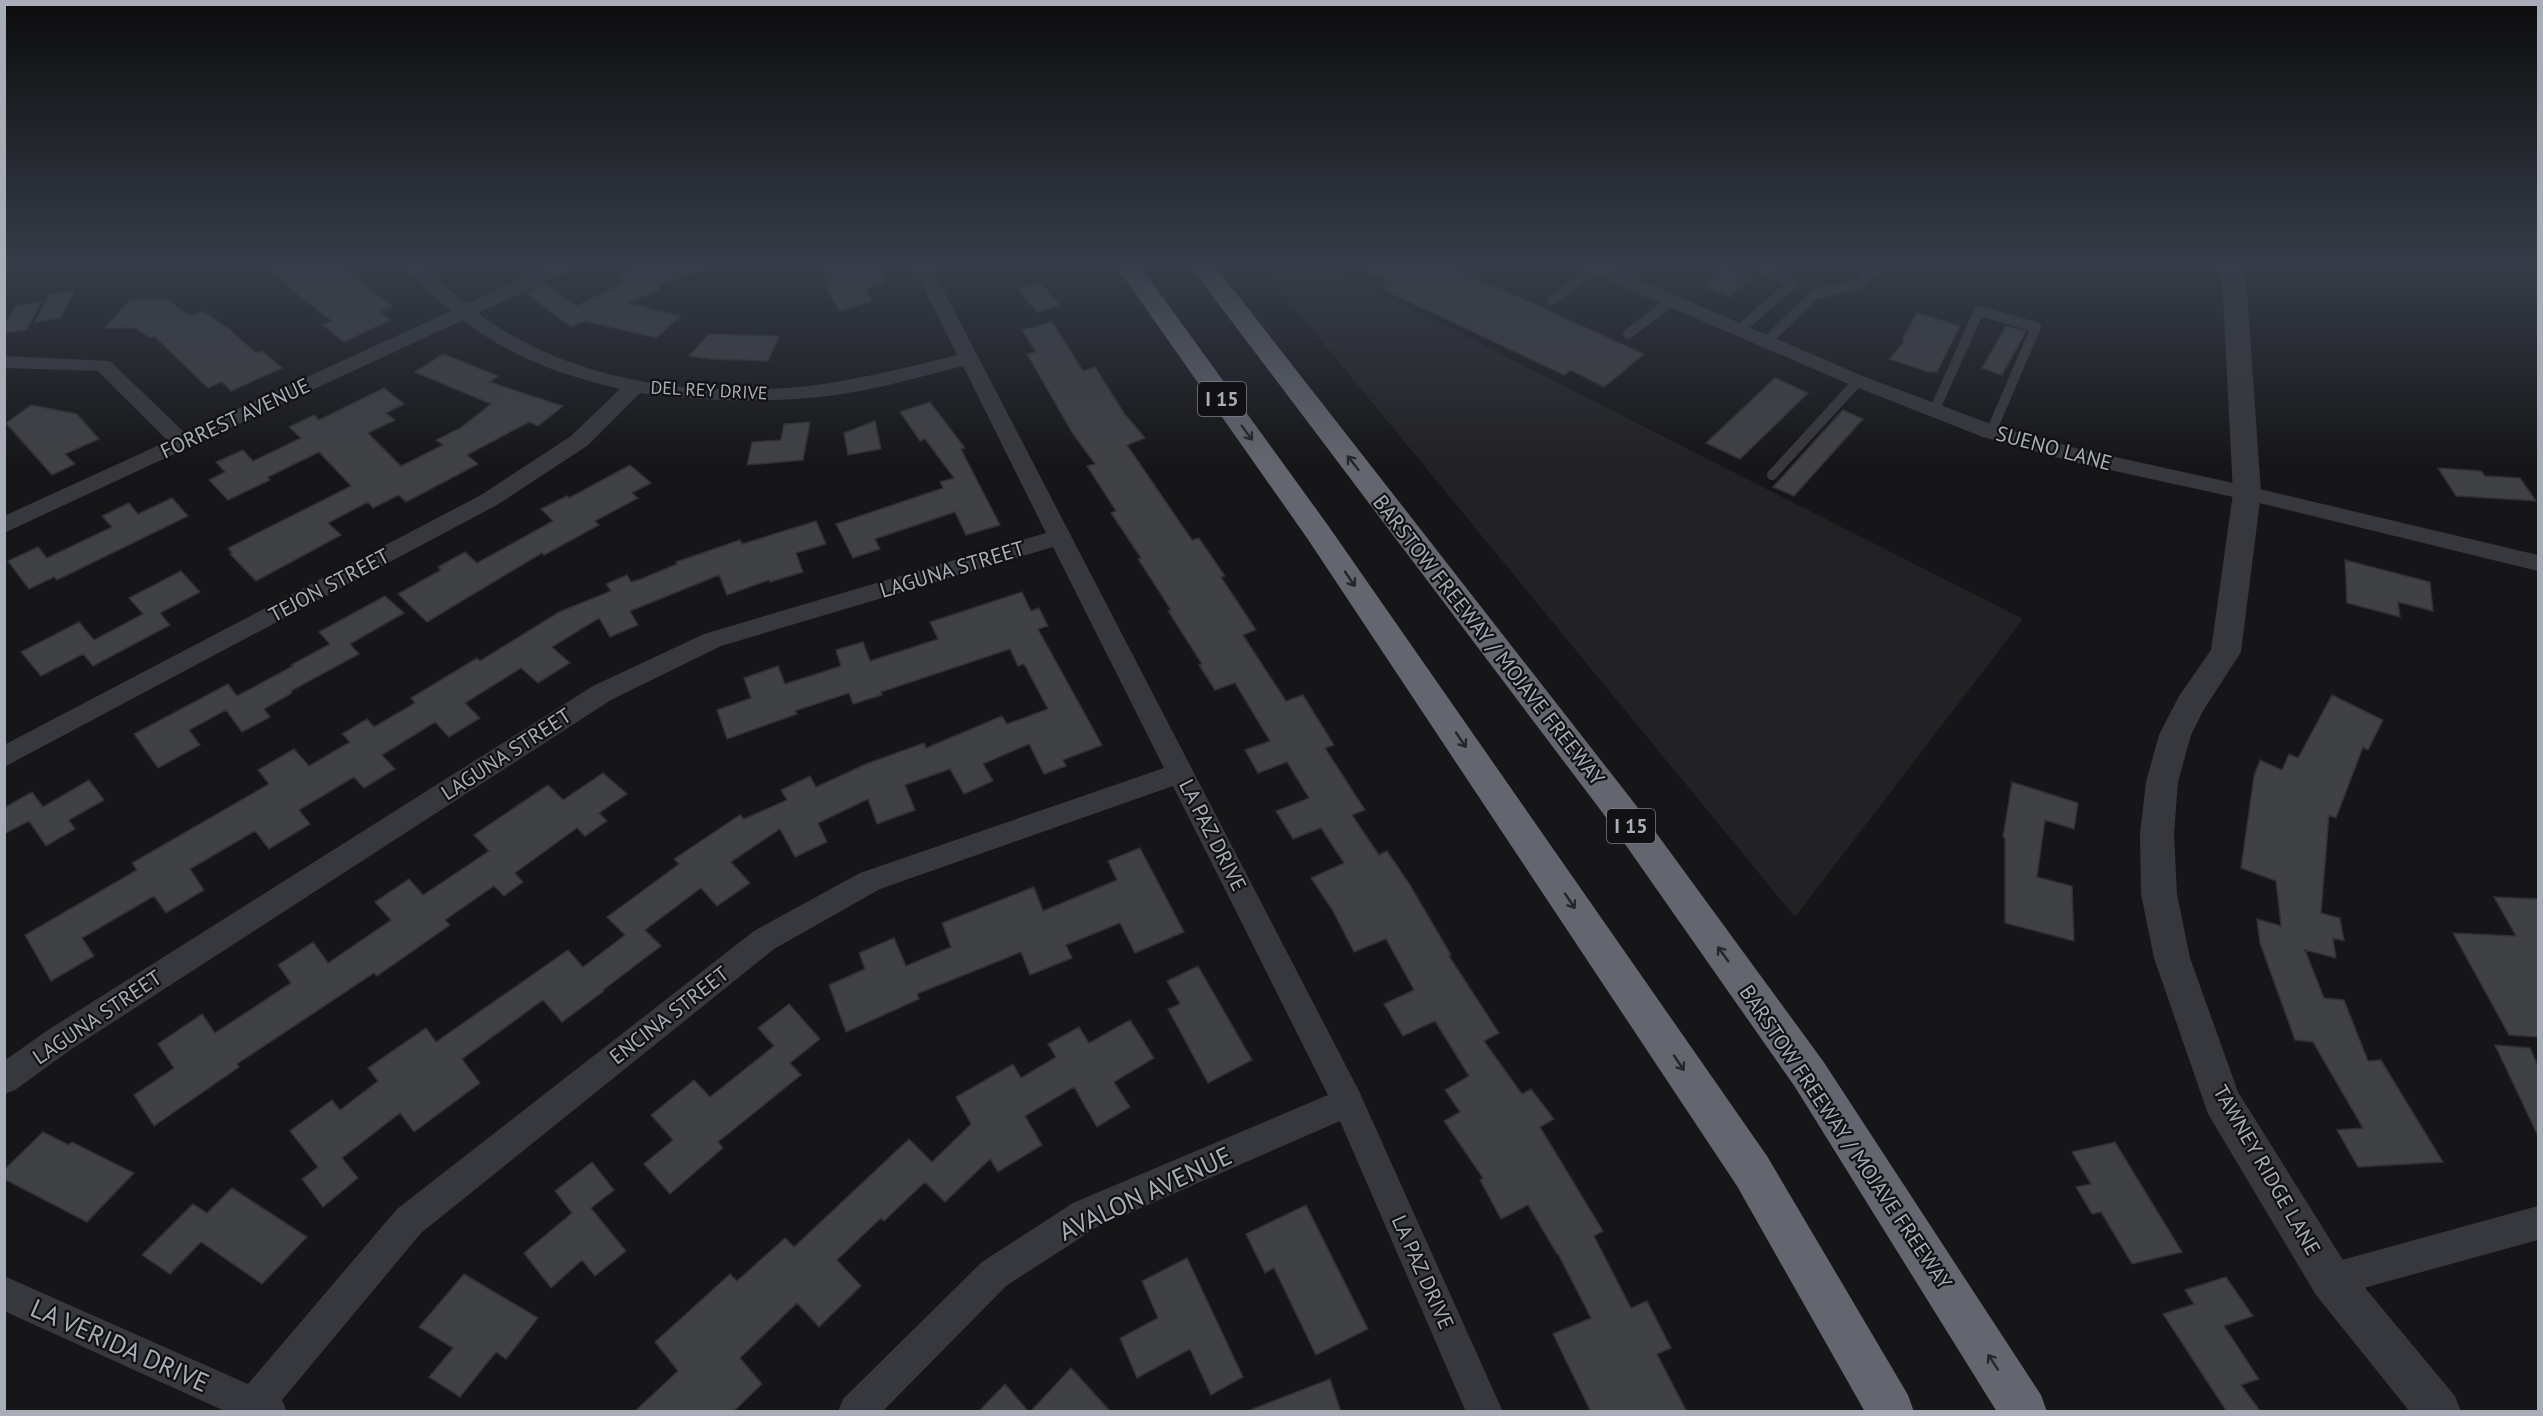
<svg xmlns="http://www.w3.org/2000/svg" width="2543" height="1416" viewBox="0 0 2543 1416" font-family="'PT Sans',sans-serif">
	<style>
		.built { fill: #222225 }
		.building { fill: #404145; stroke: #303034; stroke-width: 1.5 }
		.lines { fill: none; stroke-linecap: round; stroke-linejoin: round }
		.service { stroke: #37383d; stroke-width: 10 }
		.minor { fill: #37383d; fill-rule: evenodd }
		.tertiary { fill: #37383d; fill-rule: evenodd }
		.motorway { fill: #63666e; fill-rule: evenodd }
		.oneway { stroke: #26262a }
		.labels { text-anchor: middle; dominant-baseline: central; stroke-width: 4.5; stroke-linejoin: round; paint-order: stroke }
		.far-street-label { font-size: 18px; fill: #a8adb8; stroke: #111113 }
		.shield { fill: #111113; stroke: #7b7e86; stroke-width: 1.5 }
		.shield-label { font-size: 20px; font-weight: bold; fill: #a8adb8 }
		.street-label { font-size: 21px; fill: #a8adb8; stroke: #111113 }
		.near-street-label { font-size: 26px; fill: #a8adb8; stroke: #111113 }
	</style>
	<rect width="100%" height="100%" fill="#161618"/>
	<path class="built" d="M1260,266H1327L2023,619L1795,917Z"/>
	<path class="building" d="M263,266H340L392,306L380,312L390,320L344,342L323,325L332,321L278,279L282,277Z
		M643,266H705L706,268L658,286L661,289L627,303L681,316L656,338L585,321L571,327L526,293L546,284L576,306L626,282L619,276Z
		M819,266H876L886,283L865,289L872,301L839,311L825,286L830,284Z
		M1360,266H1450L1644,354L1604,387L1571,370L1564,375L1380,288L1388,283Z
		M1723,268L1750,279L1729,297L1703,286Z
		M1040,282L1060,305L1037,312L1018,290Z
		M75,290L60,318L35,322L50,294Z
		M166,299L190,316L202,311L227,327L256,353L262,351L282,368L231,391L222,382L208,388L154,336L150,338L135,328H105L130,300Z
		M41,302L26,330L4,333V326L16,306Z
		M1917,313L1960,326L1937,372H1929L1889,359L1904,342L1902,340Z
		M1052,322L1083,371L1095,367L1124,413L1145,438L1127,445L1192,540L1199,538L1225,576L1221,577L1256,630L1243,635L1286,701L1303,695L1334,745L1325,748L1365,810L1352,815L1379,855L1387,851L1410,885L1451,955L1449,956L1499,1033L1484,1041L1522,1094L1531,1089L1554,1119L1540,1127L1603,1231L1594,1236L1631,1308L1647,1301L1671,1348L1657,1354L1687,1412H1591L1553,1334L1591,1318L1558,1254H1557L1528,1205L1501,1219L1480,1180L1483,1178L1444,1121L1460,1112L1445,1090L1469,1076L1435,1021L1403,1036L1384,1004L1414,990L1386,939L1354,952L1333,911L1311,878L1344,863L1321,828L1293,839L1276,811L1309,798L1287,762L1258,773L1245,750L1270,741L1235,683L1215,690L1199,665L1202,664L1168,611L1171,610L1138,559L1141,558L1111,513L1116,511L1087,466L1095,464L1073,434L1027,354L1036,352L1022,330Z
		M2006,326L2026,331L2002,375L1982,368Z
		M709,334L779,336L768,361L710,359L689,356Z
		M443,354L498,376L490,382L563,406L538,426L529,422L467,455L478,464L406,502L399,495L373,508L368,502L328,523L341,535L256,581L230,554L232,553L228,548L351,486L319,452L268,477L270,480L228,500L209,480L225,472L216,462L243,450L253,461L301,438L289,427L314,415L319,420L384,388L404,404L386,413L395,420L368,433L401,466L443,445L436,440L460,428L491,404L415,372Z
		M1775,378L1808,393L1740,459L1706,443Z
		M930,402L965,448L961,449L1000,525L966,535L955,512L875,539L880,549L853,558L836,524L943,488L940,482L954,478L925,439L920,441L900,412Z
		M31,405L77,414L99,439L65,454L75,464L52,475L6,423Z
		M1843,410L1863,419L1794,496L1773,487Z
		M875,421L881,449L848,455L844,433Z
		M810,422L803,460L747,465L752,442L781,440L784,424Z
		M630,465L651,483L632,493L638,498L595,521L599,525L544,555L542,553L427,622L398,594L441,570L438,567L465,552L477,563L553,521L541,509L567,496L569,498Z
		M2438,468L2481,471L2485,476L2520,478L2536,501L2456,496Z
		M172,498L188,516L57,580L54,577L29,589L8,561L38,547L47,558L112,527L102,516L129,503L138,514Z
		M816,521L826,544L796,553L803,572L770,582L769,580L727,595L719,575L630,611L638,625L610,637L599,618L552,647L570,663L538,683L521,668L465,703L480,718L449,737L435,722L382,755L395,769L364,788L354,777L299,810L310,824L269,849L255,831L190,869L204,890L166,913L154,896L82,938L94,956L51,981L25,935L137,870L132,863L269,784L258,770L294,749L309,766L350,742L342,734L367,719L374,727L415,703L411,698L477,658L480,661L559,612L611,591L606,584L627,575L631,582L641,579L677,564L676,562L740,540L742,544Z
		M2345,560L2430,582L2433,611L2398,602L2400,617L2347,603Z
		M181,571L200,592L160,613L170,625L93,666L83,654L41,676L21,652L79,622L94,640L143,614L129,598Z
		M1022,592L1031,611L1039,608L1048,626L1038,629L1102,745L1063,760L1066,766L1044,774L1029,744L983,764L993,781L964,794L950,769L905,785L915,810L877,824L868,799L818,823L827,842L795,857L780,829L731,862L750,883L717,906L701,888L645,930L661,946L603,990L604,991L562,1022L543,1000L462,1059L480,1083L414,1132L400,1113L342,1158L358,1178L323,1207L302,1179L318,1167L290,1131L332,1100L340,1110L378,1081L368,1068L426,1028L436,1042L568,950L583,967L625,935L607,917L679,864L674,859L740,815L744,819L787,800L781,790L810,776L816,787L866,764L924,743L926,748L1002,716L1007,724L1048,709L1024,664L1018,666L1010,649L881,692L882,695L853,704L849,693L795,711L797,714L727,739L717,710L751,698L744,678L778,666L785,684L841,666L836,650L863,642L870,661L938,639L930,622Z
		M385,596L404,613L350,644L359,654L291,691L292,693L264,709L270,717L242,732L226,710L189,730L200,745L158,768L134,734L228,684L237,696L293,666L291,665L330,644L319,632Z
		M2332,695L2383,720L2368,750L2363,747L2336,818L2329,815L2321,913L2340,918L2344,941L2333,938L2336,958L2305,950L2324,998L2344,1000L2368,1061L2381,1060L2443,1162L2358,1167L2337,1130L2363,1128L2313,1042L2295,1040L2260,943L2257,919L2281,926L2276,881L2241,868L2254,776L2260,760L2282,770L2289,754L2298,758Z
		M603,773L627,794L599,813L607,821L585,836L577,828L515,873L523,882L504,896L494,886L445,920L450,925L377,976L374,973L237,1064L239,1067L154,1126L134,1095L174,1068L158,1044L202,1014L215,1033L291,983L278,965L313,942L328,963L391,920L375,902L409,879L423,895L489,851L474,835L548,785L563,800Z
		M89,780L104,800L69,820L75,829L46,846L29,821L4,834V808L32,792L43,807Z
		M2012,782L2078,803L2074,829L2045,820L2037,877L2072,886L2074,941L2005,923V838L2003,837Z
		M1140,848L1184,932L1135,953L1120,923L1066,945L1072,958L1030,975L1021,952L917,994L919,999L846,1032L829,985L865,969L859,953L894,938L906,966L951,947L942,923L1034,887L1043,911L1117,880L1108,861Z
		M2494,897L2538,899V1037L2509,1035L2453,933L2516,936Z
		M1198,966L1252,1060L1208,1083L1168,1009L1180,1004L1167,981Z
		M789,1004L820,1039L790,1063L801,1075L718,1142L723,1148L670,1194L644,1164L673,1140L651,1115L694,1080L710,1097L774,1046L758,1028Z
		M1130,1020L1154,1058L1114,1082L1130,1107L1097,1127L1074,1087L1025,1116L1042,1145L998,1172L990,1159L945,1202L925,1182L884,1221L881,1218L837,1260L861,1286L819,1327L797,1303L740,1358L762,1384L733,1412H634L678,1371L655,1342L730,1274L737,1281L785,1238L794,1247L909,1139L932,1162L971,1124L956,1097L1013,1064L1021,1078L1056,1057L1048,1044L1079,1027L1089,1043Z
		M2495,1045L2530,1048L2538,1066V1136Z
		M43,1132L69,1145L72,1142L134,1173L87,1222L4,1179V1170Z
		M2115,1142L2182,1252L2132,1264L2101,1212L2092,1214L2076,1187L2091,1184L2072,1152Z
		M592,1162L614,1190L591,1208L626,1251L595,1276L582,1260L551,1288L524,1253L572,1213L555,1191Z
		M232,1188L307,1237L262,1284L201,1242L170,1274L142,1255L193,1204L207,1213Z
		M1306,1205L1368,1329L1316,1355L1274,1268L1265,1273L1246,1234Z
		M1187,1258L1243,1377L1211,1395L1190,1349L1137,1378L1120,1338L1158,1318L1142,1281Z
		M464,1274L538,1318L506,1359L496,1352L460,1397L429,1377L453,1348L419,1327Z
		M2226,1277L2253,1316L2224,1326L2259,1379L2241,1385L2261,1412H2227L2163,1314L2194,1304L2185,1290Z
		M1071,1368L1111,1412H1030Z
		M1330,1379L1341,1412H1251L1250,1410Z
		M1005,1384L1029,1412H978Z"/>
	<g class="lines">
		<path class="service" d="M1552,300L1596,268
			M1739,330L1793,283L1766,271
			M1628,334L1671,301
			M1766,342L1815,294L1860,284L1871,273
			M1934,411L1979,311L2036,327L1991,432
			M1772,475L1858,381"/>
		<path class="minor" d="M400,266H421L466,304L548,266H573L571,270L478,313C574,385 707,400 823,384C869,377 913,366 957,355L913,266H931L1359,1091L1503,1412H1466L1340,1121L1097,1227L1006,1286L882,1412H838L843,1399L982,1262L1073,1203L1328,1095L1173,786L880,889L774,949L421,1233L282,1400L287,1412H227L4,1311V1276L248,1384L397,1209L754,931L860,873L1164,768L1053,547L721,646L611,700L70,1050L15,1090L4,1094V1061L48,1030L593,686L704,634L1046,533L963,366C915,378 868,392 819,397C759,403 700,401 640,393L587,446L497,505L4,767V745L481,495L571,436L620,389C563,376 510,357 463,320L4,533V516L168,441L98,371L4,368V356L110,361L185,433L451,311Z
			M1582,266H1607L1865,377L1999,427L2079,449L2247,486L2538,555V571L2247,500L2078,463L1983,437L1851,385L1584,270Z
			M2538,1206V1240L2331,1297L2319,1292L2314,1280L2319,1268L2331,1263Z"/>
		<path class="tertiary" d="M2218,266H2241L2246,278L2261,493L2241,652L2203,711L2191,735L2178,782L2174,834L2177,894L2190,958L2238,1092L2346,1265L2455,1396L2461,1412H2410L2316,1295L2208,1114L2154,958L2141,894L2140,834L2146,782L2159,735L2179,696L2211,650L2233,493L2222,278Z"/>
		<path class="motorway" d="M1116,266H1140L1327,524L1767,1156L1908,1395L1914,1412H1865L1737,1186L1307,538Z
			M1190,266H1215L1635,804L1823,1061L2041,1395L2047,1412H1997L1795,1087L1611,824Z"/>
	</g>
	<defs><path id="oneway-shaft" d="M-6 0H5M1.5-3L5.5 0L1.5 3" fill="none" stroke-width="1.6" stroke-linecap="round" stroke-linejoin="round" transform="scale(1.5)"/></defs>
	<g class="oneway">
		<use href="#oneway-shaft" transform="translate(1247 433) rotate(54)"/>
		<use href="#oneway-shaft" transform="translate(1353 463) rotate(-128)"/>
		<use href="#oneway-shaft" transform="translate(1350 579) rotate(56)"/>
		<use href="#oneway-shaft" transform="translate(1461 740) rotate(56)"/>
		<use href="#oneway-shaft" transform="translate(1570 901) rotate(56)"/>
		<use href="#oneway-shaft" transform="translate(1723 954) rotate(-126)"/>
		<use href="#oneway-shaft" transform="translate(1679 1063) rotate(56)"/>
		<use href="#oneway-shaft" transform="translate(1993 1362) rotate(-123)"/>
	</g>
	<linearGradient id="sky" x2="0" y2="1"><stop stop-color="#0c0c0d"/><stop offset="0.57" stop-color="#363c48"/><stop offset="1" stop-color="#363c48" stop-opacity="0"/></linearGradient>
	<rect width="2543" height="464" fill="url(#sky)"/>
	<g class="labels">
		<g class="far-street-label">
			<text transform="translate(709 390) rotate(3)">DEL REY DRIVE</text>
		</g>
		<g class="shield">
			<rect x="1198" y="382" width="48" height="34" rx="4.5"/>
			<rect x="1607" y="809" width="48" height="34" rx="4.5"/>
		</g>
		<g class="shield-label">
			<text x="1222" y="399">I 15</text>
			<text x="1631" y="826">I 15</text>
		</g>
		<g class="street-label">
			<text transform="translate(235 418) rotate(-25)">FORREST AVENUE</text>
			<text transform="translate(2054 448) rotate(15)">SUENO LANE</text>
			<text transform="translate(952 569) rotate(-17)">LAGUNA STREET</text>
			<text transform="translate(329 585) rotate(-28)">TEJON STREET</text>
			<text transform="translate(1489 640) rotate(52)">BARSTOW FREEWAY / MOJAVE FREEWAY</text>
			<text transform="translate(506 754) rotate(-33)">LAGUNA STREET</text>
			<text transform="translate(1213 835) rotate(63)">LA PAZ DRIVE</text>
			<text transform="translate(669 1015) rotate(-38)">ENCINA STREET</text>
			<text transform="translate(97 1017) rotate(-34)">LAGUNA STREET</text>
			<text transform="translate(1846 1137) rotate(56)">BARSTOW FREEWAY / MOJAVE FREEWAY</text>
			<text transform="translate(2267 1170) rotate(60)">TAWNEY RIDGE LANE</text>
			<text transform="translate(1423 1272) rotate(66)">LA PAZ DRIVE</text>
		</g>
		<g class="near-street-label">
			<text transform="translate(1145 1193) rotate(-25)">AVALON AVENUE</text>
			<text transform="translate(120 1345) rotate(24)">LA VERIDA DRIVE</text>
		</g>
	</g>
	<rect width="2543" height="1416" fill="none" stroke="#a8adb8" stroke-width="12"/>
</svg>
